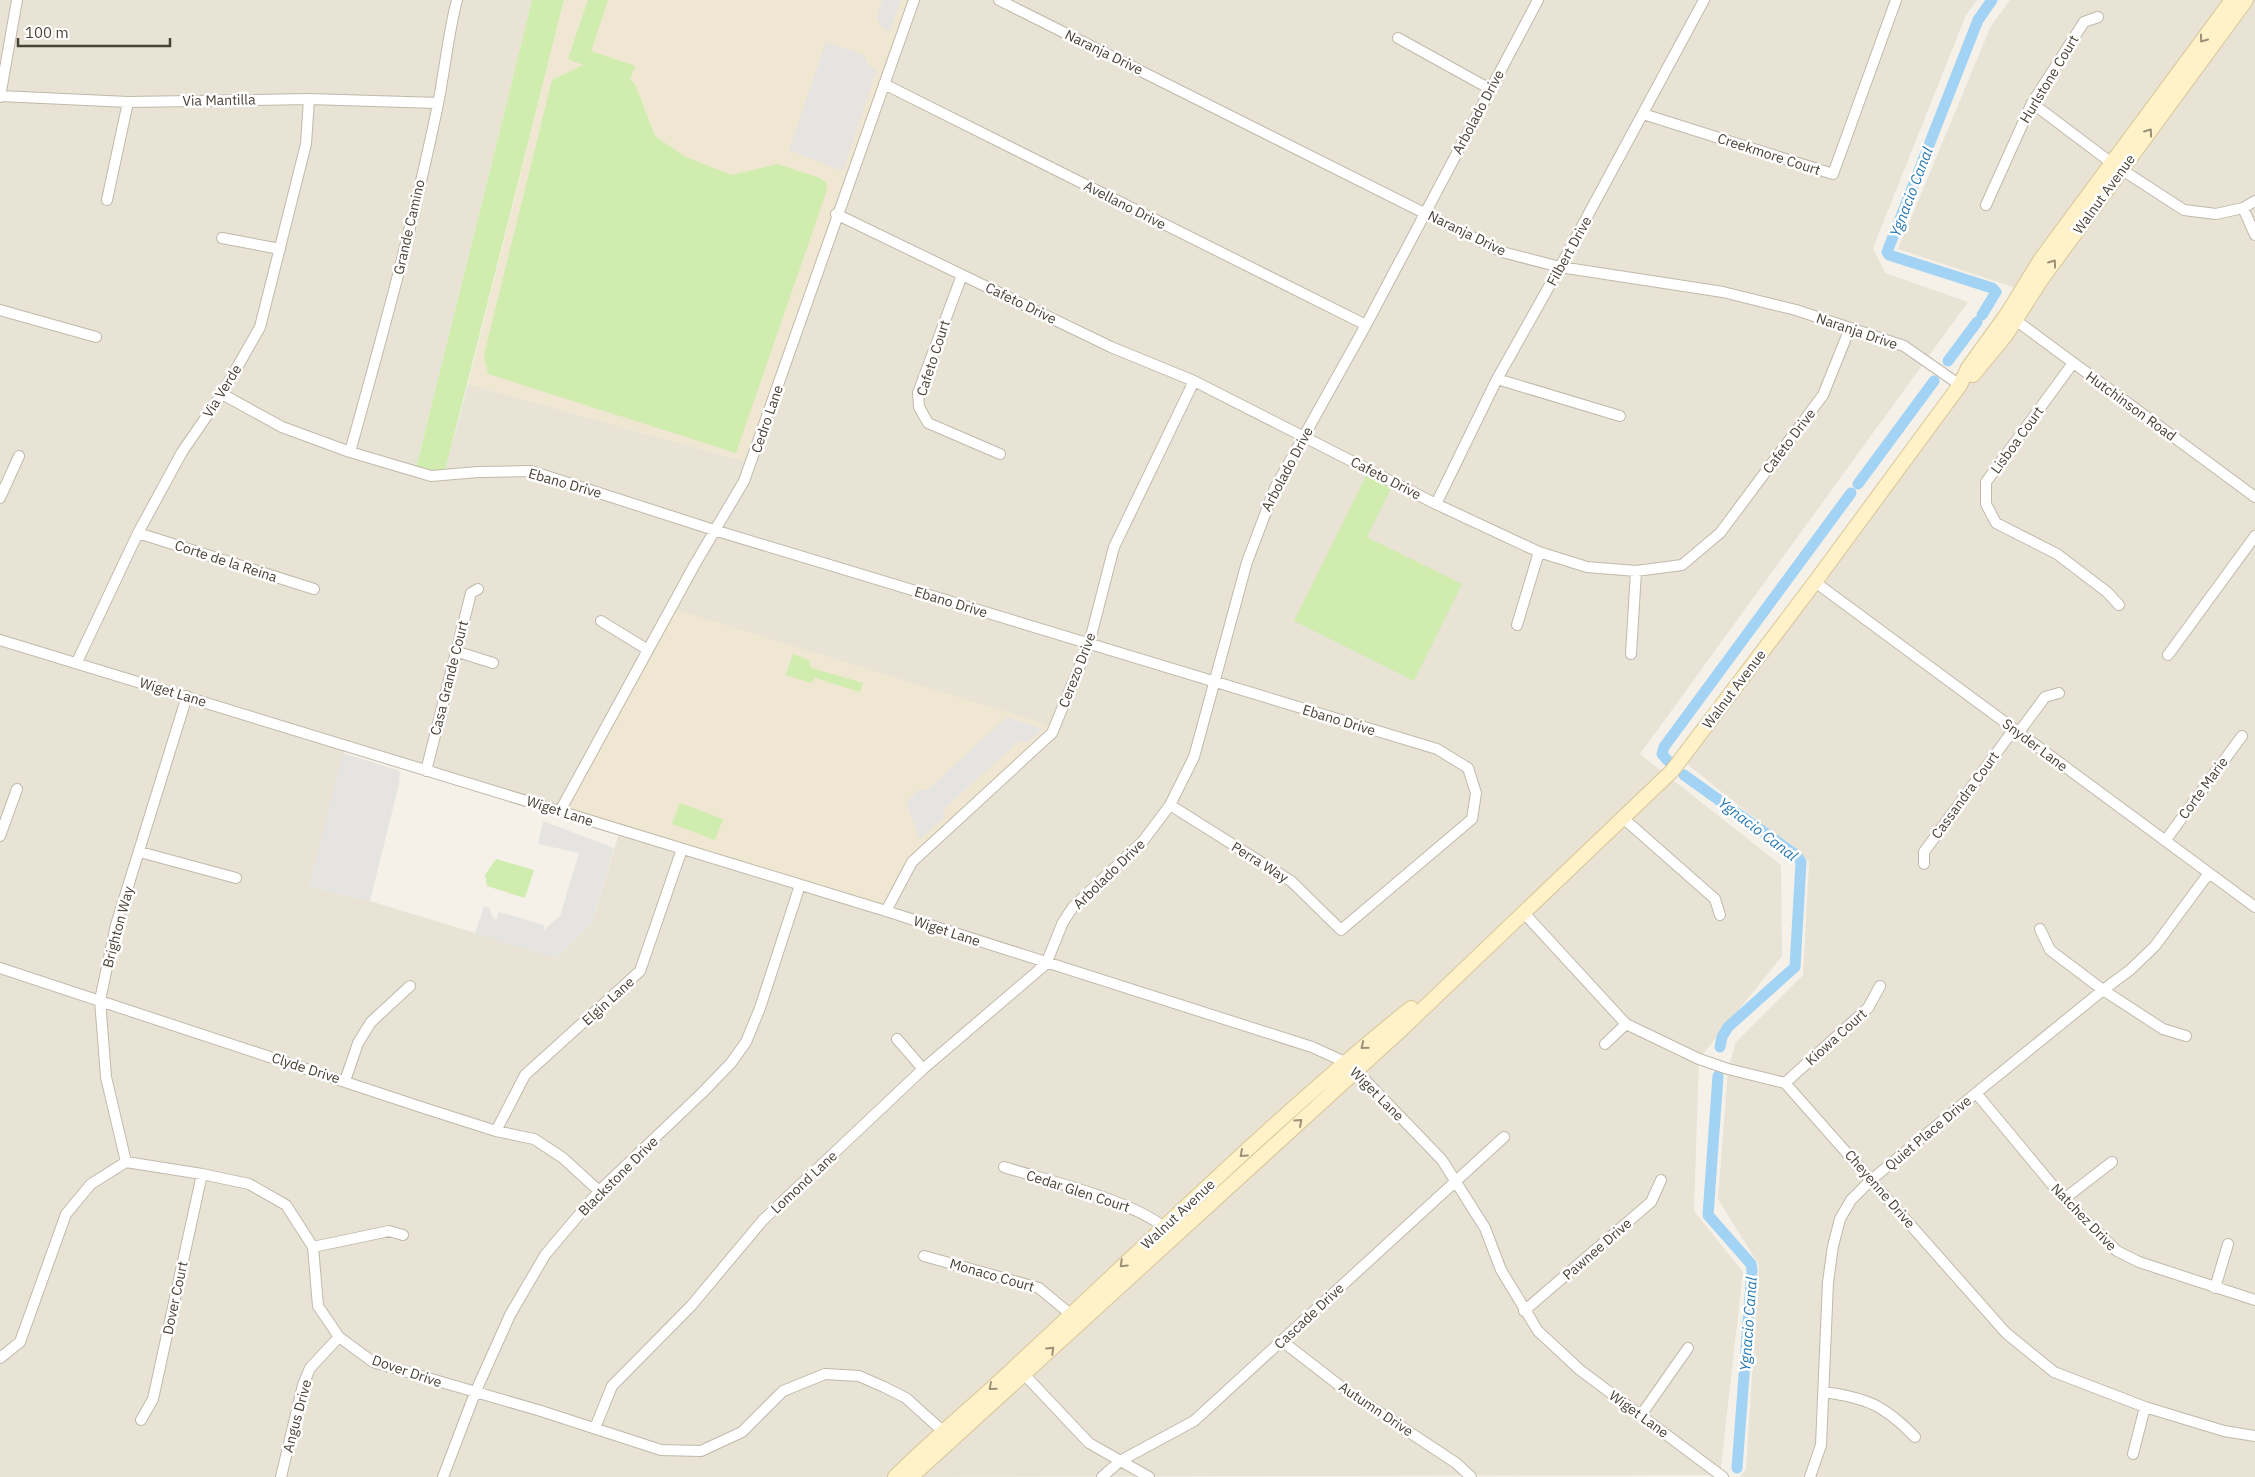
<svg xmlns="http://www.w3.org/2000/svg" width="2255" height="1477" viewBox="0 0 2255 1477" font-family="'IBM Plex Sans',sans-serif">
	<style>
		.residential { fill: #e9e3d6; fill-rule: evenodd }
		.education { fill: #efe7d2 }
		.green { fill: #d0ecaf }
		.parking { fill: #e6e4e0 }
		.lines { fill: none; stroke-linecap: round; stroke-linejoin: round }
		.canal { stroke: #a2d3f5; stroke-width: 11 }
		.street-casing { stroke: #c1b9aa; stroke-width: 12 }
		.secondary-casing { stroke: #d8c696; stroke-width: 16 }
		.street { stroke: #fff; stroke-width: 10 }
		.secondary { stroke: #fff2c9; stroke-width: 14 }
		.oneway { stroke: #9b9178 }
		.labels { text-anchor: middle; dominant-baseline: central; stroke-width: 5; stroke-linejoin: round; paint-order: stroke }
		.street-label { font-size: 14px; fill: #494236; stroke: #fff }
		.water-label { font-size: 15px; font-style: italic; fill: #2779b4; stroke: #fff }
	</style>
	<rect width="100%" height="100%" fill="#f5f1e9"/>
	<path class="residential" d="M0,0H532L415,471L444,475L468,384L751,463L914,0H1977L1966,15L1873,248L1885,273L1968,302L1640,754L1781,865L1782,956L1699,1059L1694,1211L1743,1272L1720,1475L911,1477L1465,965L1344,1062L895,1477H0ZM1369,470L1393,482L1366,537ZM346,745L620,830L592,923L557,958L370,901L309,887Z
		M2010,0H2232L2022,290L1898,249L1991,26Z
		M2246,0H2255V1477H1740L1746,1469L1759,1265L1718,1199L1728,1069L1736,1042L1803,975L1809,862L1681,759Z"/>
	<path class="education" d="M564,0H914L751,463L468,384Z
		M671,608L1055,727L912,862L886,911L560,811Z"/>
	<path class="green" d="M532,0H564L444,475L415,472Z
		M588,0H608L591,51L635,66L630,80L635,84L655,136L685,157L732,175L777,164L820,178L826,183L827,190L736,453L488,374L484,355L552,80L583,65L568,59Z
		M1369,470L1394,482L1367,537L1462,584L1414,681L1294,621Z
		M793,654L807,659L812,668L863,683L860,692L815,678L811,683L786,675Z
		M680,803L723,819L715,840L672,824Z
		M496,859L534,870L525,898L487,886L485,875Z"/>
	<path class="parking" d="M882,0H901L890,31L883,29L877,18Z
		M826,42L864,55L869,66L877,69L843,171L789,150Z
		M1007,717L1043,729L1027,743L1020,740L944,809L945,817L920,839L907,806L908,800L919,790H927Z
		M343,753L400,771L399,784L370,901L309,887Z
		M543,821L614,848L592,923L557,958L475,934L484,906L489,908L493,918L496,920L499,912L544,925V930L560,916L579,853L538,844Z"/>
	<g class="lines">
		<path class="canal" d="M1982,315L1996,292L1992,288L1889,255L1887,252L1978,20L1992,0
			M1948,361L1977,322
			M1858,484L1934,381
			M1668,761L1662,754L1664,747L1851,493
			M1684,775L1797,856L1801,862L1795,967L1728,1027L1722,1037L1720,1047
			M1718,1076L1708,1215L1751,1264L1752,1270L1737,1468"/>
		<defs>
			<path id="street" d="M999,0L1502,252L1560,267L1723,292L1796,310L1904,346L1960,385
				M1398,38L1490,89
				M884,84L1366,325
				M0,96L128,102L309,99L438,103
				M0,97L17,0
				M2032,103L2113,164L2184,210L2216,214L2243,208L2255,201
				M1643,114L1833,174L1896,0
				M107,200L128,102
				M1986,205L2032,103L2084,22L2098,17
				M2243,208L2255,235
				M836,214L1111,347L1194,381L1436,504L1539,552L1587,567L1636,571L1682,565L1720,533L1823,395L1850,328
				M222,238L280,249
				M962,275L918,393L919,407L928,423L1000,454
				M0,310L96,337
				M2010,316L2255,497
				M2073,363L1986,482V504L1996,523L2057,554L2107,592L2119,605
				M1497,379L1620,416
				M222,394L282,427L350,452L431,476L478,472L531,471L714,530L1437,749L1468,768L1476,793L1472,819L1341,930L1291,881L1170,805
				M350,452C382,337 414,221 438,104C445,69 448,34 457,0
				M0,498L19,456
				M1436,504L1497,379L1560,267L1704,0
				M138,533L314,589
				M1815,582L2255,907
				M601,621L648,650
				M1517,625L1539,552
				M0,640L886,911L1312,1047L1345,1062L1363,1078L1442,1160L1485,1228L1501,1270L1538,1331L1580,1370L1723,1477
				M455,651L493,663
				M1631,654L1636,571
				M2168,655L2255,536
				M77,662L138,533L182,452L222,394L260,327L306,144L309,99
				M2019,732L2045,697L2059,693
				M426,771L471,593L478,589
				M560,811L695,564L744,481L914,0
				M1623,818L1715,899L1720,915
				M0,836L17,789
				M2165,841L2242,736
				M140,852L236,878
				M1924,864V852L2014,729
				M886,911L912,862L1052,733L1089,644L1114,547L1194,381
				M1523,912L1626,1024L1699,1059L1728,1069L1785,1083L2006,1333L2054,1372L2145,1407L2224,1431L2255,1436
				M2040,929L2050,950L2103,990L2163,1029L2186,1036
				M0,968L427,1109L496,1131L534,1139L563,1158L599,1191
				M897,1039L923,1069
				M1605,1044L1626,1024
				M345,1081L358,1043L371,1022L410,986
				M1785,1083L1868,1008L1880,986
				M1976,1093L2064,1199L2117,1251L2139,1262L2255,1300
				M496,1131L525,1075L640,971L682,849
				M126,1162L106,1077L100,1000L116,925L187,696
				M1004,1167C1045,1180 1141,1202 1169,1232
				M2064,1199L2112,1162
				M313,1247L389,1231L403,1235
				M924,1256L1039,1288L1075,1318
				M2215,1288L2228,1244
				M1524,1311L1651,1202L1661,1180
				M1282,1341L1344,1389L1456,1463L1471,1477
				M0,1358L20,1342L66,1214L91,1184L126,1162L202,1174L249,1184L286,1205L313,1247L318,1306L339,1337L373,1362L541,1411L661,1450L701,1451L742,1432L783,1391L825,1374L859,1376L884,1387L906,1398L947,1435
				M1019,1369L1089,1443L1149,1477
				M1824,1392C1867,1398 1884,1405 1915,1437
				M1641,1415L1688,1348
				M141,1420L153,1399L202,1174
				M595,1428L612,1386L691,1306L763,1220L923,1069L1046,964L1063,922L1073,907L1143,841L1170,805L1194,757L1247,562L1275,488L1366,325L1538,0
				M2133,1454L2145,1407
				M281,1477L303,1385L310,1368L339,1337
				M443,1477L475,1393L510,1315L545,1255L599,1191L702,1093L731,1063L746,1042L760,1008L800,885
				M1102,1477L1120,1461L1194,1421L1504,1137
				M1810,1477L1821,1445L1828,1282L1833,1246L1840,1219L1851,1200L1871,1180L1976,1093L2103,990L2130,970L2155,946L2209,873"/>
			<path id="secondary" d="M1973,375L2006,335L2041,280L2246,0
				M895,1477C934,1438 977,1403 1017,1365C1147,1245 1273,1119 1411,1008
				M911,1477L1403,1028L1672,771L1815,582L1960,385L1968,368L2007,314L2041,259L2232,0"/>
		</defs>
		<use href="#street" class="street-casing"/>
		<use href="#secondary" class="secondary-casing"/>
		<use href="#street" class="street"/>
		<use href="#secondary" class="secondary"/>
	</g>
	<defs><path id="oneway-chevron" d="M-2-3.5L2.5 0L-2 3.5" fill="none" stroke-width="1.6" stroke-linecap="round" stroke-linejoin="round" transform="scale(1.25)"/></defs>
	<g class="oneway">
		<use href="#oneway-chevron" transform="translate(2203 39) rotate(126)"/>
		<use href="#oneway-chevron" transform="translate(2149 132) rotate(-54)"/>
		<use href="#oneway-chevron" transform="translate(2053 263) rotate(-54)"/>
		<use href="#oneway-chevron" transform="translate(1364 1046) rotate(141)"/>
		<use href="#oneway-chevron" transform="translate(1299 1122) rotate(-42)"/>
		<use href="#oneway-chevron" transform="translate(1243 1154) rotate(138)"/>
		<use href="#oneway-chevron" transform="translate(1123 1264) rotate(136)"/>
		<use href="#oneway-chevron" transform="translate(1051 1350) rotate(-44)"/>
		<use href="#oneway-chevron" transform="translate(992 1387) rotate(139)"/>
	</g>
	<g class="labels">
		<g class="street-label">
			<text transform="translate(1104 52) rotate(26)">Naranja Drive</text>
			<text transform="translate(2049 79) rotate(-59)">Hurlstone Court</text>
			<text transform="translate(219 100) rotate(-1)">Via Mantilla</text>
			<text transform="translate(1478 112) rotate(-62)">Arbolado Drive</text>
			<text transform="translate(1769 154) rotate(18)">Creekmore Court</text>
			<text transform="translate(2104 194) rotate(-54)">Walnut Avenue</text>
			<text transform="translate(1125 205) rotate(27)">Avellano Drive</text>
			<text transform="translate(409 227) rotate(-77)">Grande Camino</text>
			<text transform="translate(1467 233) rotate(26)">Naranja Drive</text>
			<text transform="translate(1569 251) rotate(-61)">Filbert Drive</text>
			<text transform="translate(1021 303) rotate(26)">Cafeto Drive</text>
			<text transform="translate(1857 331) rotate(19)">Naranja Drive</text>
			<text transform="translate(933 358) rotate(-72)">Cafeto Court</text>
			<text transform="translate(222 391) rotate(-58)">Via Verde</text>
			<text transform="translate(2131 406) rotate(36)">Hutchinson Road</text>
			<text transform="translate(767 419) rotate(-71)">Cedro Lane</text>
			<text transform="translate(2017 440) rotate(-54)">Lisboa Court</text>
			<text transform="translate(1789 441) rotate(-53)">Cafeto Drive</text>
			<text transform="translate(1287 469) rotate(-62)">Arbolado Drive</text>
			<text transform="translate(1386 478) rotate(27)">Cafeto Drive</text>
			<text transform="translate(565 483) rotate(16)">Ebano Drive</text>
			<text transform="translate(226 561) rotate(18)">Corte de la Reina</text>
			<text transform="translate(951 602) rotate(17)">Ebano Drive</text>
			<text transform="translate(1077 670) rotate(-69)">Cerezo Drive</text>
			<text transform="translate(449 678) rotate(-76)">Casa Grande Court</text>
			<text transform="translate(1734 689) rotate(-53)">Walnut Avenue</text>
			<text transform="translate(173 692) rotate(17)">Wiget Lane</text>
			<text transform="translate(1339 720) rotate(17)">Ebano Drive</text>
			<text transform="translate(2035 745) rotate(37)">Snyder Lane</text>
			<text transform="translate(2203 788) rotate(-54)">Corte Marie</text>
			<text transform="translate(1965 795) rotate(-54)">Cassandra Court</text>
			<text transform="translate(560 811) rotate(18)">Wiget Lane</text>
			<text transform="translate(1260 862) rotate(32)">Perra Way</text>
			<text transform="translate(1109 874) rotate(-44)">Arbolado Drive</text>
			<text transform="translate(118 927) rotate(-75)">Brighton Way</text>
			<text transform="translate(947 931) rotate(18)">Wiget Lane</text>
			<text transform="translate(608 1001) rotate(-42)">Elgin Lane</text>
			<text transform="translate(1836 1037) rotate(-42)">Kiowa Court</text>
			<text transform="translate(306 1068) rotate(18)">Clyde Drive</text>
			<text transform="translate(1377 1094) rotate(45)">Wiget Lane</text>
			<text transform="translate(1928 1133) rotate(-40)">Quiet Place Drive</text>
			<text transform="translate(618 1176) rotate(-45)">Blackstone Drive</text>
			<text transform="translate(804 1182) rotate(-43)">Lomond Lane</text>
			<text transform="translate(1880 1189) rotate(49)">Cheyenne Drive</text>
			<text transform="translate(1078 1191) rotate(18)">Cedar Glen Court</text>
			<text transform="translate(1178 1214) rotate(-43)">Walnut Avenue</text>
			<text transform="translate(2084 1217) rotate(46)">Natchez Drive</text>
			<text transform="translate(1597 1249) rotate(-41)">Pawnee Drive</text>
			<text transform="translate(992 1275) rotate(16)">Monaco Court</text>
			<text transform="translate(175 1298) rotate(-78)">Dover Court</text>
			<text transform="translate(1309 1316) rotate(-43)">Cascade Drive</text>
			<text transform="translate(407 1371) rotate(19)">Dover Drive</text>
			<text transform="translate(1376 1409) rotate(34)">Autumn Drive</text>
			<text transform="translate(1639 1414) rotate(36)">Wiget Lane</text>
			<text transform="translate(297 1416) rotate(-75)">Angus Drive</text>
		</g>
		<g class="water-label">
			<text transform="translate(1911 192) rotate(-69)">Ygnacio Canal</text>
			<text transform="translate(1758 829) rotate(37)">Ygnacio Canal</text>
			<text transform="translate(1748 1324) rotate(-86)">Ygnacio Canal</text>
		</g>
	</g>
	<path d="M18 38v8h152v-8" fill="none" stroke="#494236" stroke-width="2.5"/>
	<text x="25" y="38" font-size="15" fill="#494236" stroke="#ffffff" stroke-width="4" paint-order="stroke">100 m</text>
</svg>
